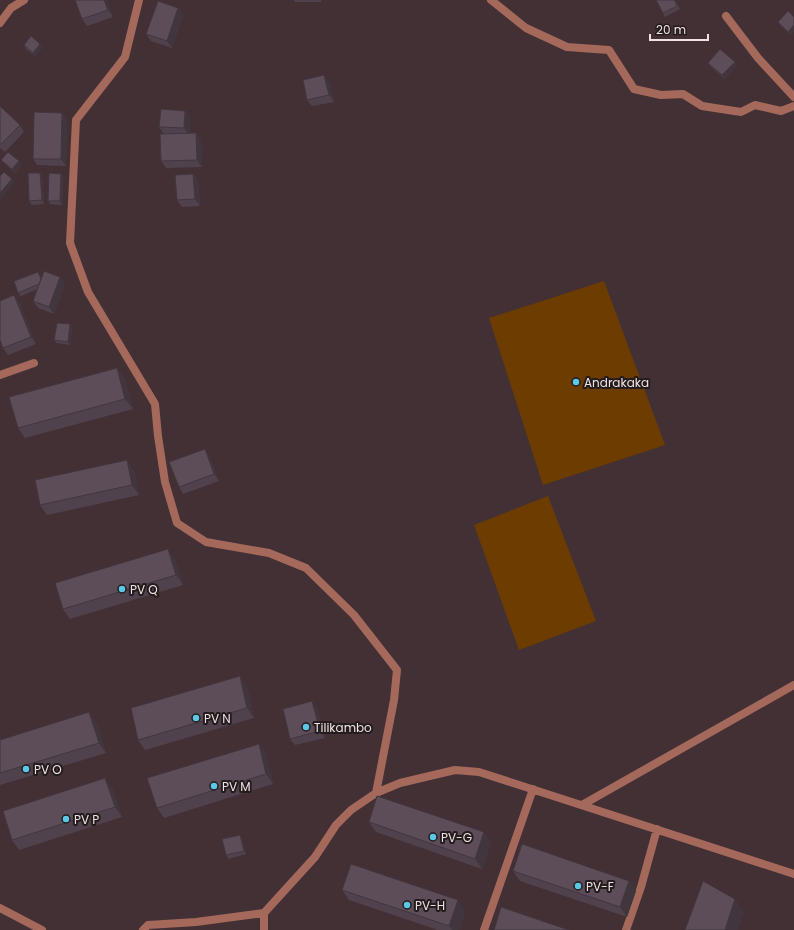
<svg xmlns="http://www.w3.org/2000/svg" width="794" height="930" viewBox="0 0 794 930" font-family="Poppins,sans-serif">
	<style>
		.green { fill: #6d3c00 }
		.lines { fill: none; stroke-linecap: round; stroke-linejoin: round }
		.minor { stroke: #a5695c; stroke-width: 8 }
		.wall { fill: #50424d }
		.shaded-wall { fill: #41363e }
		.building { fill: #5d4d59; stroke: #41363e }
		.poi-dot { fill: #5bc8e7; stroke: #241b1d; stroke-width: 1.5 }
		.labels { text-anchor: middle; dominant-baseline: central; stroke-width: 4; stroke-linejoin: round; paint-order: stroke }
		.poi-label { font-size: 12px; fill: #eee2e4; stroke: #241b1d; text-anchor: start }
	</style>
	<rect width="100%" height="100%" fill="#433035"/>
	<path class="green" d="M604,281L665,445L543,485L489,318Z
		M548,496L596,621L519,650L474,525Z"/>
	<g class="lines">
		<path class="minor" d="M139,0L125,57L76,120L70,243L88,292L155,404L158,436L165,482L177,523L206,542L269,553L306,568L354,615L397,670L394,700L376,793
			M491,0L526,28L567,47L609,50L634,89L661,95L683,94L702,106L741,112L755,105L781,111L794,106
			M726,16L758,58L794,97
			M0,23L11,8L24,0
			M0,375L34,363
			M582,805L794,685
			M0,908L42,930
			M143,930L148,925L196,922L264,913
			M264,930V913L315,857L336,825L351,810L376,793L400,783L455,770L479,772L794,874
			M484,930L533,789
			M626,930L641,887L657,829"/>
	</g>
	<path class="wall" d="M75,0H106L113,17L87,26L82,19Z
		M294,0H321V2H295Z
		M675,0L680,9L665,17L663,13Z
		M178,8L183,15L172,48L151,41L146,34Z
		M788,11L791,35L781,26L778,22Z
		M40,44L42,48L35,56L26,49L24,45Z
		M708,63L737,65L725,79L710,66Z
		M329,82L334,102L312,106L307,100Z
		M0,106L20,125L24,132L5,152L0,148Z
		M185,111L190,118L189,133L201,140L202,167L166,168L161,161L164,134L159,127Z
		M62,113L67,120L66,166L37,165L33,159Z
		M1,160L19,161L22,165L15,173L4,163Z
		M40,173L42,176L44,204L32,205L29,201Z
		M61,174L63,177L62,205L50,204L48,201Z
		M193,174L198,180L200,206L182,207L177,200Z
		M38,272L41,278L65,284L54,314L38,308L33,301L38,289L21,296L18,293Z
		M14,295L19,302L36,344L8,355L3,348Z
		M72,328L70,345L57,343L54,340Z
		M117,368L124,378L133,409L25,438L18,428Z
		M209,456L219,481L183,494L179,487Z
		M134,471L139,495L47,515L40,505Z
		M175,559L183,585L70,619L63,609Z
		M247,686L254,718L145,750L138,740Z
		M317,708L325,738L295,745L290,739Z
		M96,722L106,753L0,785V740Z
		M259,744L266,754L273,784L164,818L157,808Z
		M112,788L122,817L19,850L12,840Z
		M369,822L491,843L482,869L376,832Z
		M242,838L246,854L229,859L226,855Z
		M513,871L636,891L627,917L520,881Z
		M342,890L465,910L459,930H438L349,900Z"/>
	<path class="shaded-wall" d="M104,0H106L113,17L108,10Z
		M178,8L183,15L172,48L167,41Z
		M794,25V32L791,35L788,32Z
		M40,44L42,48L35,56L33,53Z
		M735,62L737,65L725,79L722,75Z
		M324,75L329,82L334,102L329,95Z
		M185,111L190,118L189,135L184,128Z
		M62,113L67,120L66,166L61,159Z
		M196,133L201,140L202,167L197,160Z
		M19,161L22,165L15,173L12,169Z
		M40,173L42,176L44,204L42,200Z
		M61,174L63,177L62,205L60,201Z
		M193,174L198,180L200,206L195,199Z
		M12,179L15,182L0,200V193Z
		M60,277L65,284L54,314L49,307Z
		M14,295L19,302L36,344L31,337Z
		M70,324L72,328L70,345L68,342Z
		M117,368L124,378L133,409L125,399Z
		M205,449L209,456L219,481L214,474Z
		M127,460L134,471L139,495L132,485Z
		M168,549L175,559L183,585L176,575Z
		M240,676L247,686L254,718L247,708Z
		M312,701L317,708L325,738L320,731Z
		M89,712L96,722L106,753L99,743Z
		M259,744L266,754L273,784L266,774Z
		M105,778L112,788L122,817L115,807Z
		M484,832L491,843L482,869L475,859Z
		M240,835L242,838L246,854L244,851Z
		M629,881L636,891L627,917L620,907Z
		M735,899L744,912L738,930H725Z
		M458,900L465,910L459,930H452L449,926Z"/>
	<path class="building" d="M75,0H104L108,10L82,19Z
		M656,0H674L677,6L663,13Z
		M158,1L178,8L167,41L146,34Z
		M788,11L794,17V25L788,32L778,22Z
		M31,36L40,44L33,53L24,45Z
		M720,49L735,62L722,75L708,63Z
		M324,75L329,95L307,100L303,80Z
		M0,106L20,125L0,145Z
		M161,109L185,111L184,128L159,127Z
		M34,112L62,113L61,159H33Z
		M196,133L197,160L161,161L160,134Z
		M8,152L19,161L12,169L1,160Z
		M4,172L12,179L0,193V176Z
		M28,173H40L42,200L29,201Z
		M49,173L61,174L60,201H48Z
		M193,174L195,199L177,200L175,175Z
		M44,271L60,277L49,307L33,301Z
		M38,272L41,279L39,284L18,293L14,281Z
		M14,295L31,337L3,348L0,340V301Z
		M57,323L70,324L68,342L54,340Z
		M117,368L125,399L18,428L9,397Z
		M205,449L214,474L179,487L169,462Z
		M127,460L132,485L40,505L35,480Z
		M168,549L176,575L63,609L55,583Z
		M240,676L247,708L138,740L131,708Z
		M312,701L320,731L290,739L283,709Z
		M89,712L99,743L0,773V740Z
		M259,744L266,774L157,808L147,778Z
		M105,778L115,807L12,840L3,811Z
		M377,796L484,832L475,859L369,822Z
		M240,835L244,851L226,855L222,839Z
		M522,844L629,881L620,907L513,871Z
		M351,864L458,900L449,926L342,890Z
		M703,881L735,899L725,930H685Z
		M501,907L569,930H494Z"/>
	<g class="poi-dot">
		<circle cx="576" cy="382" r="4"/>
		<circle cx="122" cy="589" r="4"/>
		<circle cx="196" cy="718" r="4"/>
		<circle cx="306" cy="727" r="4"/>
		<circle cx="26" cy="769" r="4"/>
		<circle cx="214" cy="786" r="4"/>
		<circle cx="66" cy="819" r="4"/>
		<circle cx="433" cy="837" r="4"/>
		<circle cx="578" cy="886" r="4"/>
		<circle cx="407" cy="905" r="4"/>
	</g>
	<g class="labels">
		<g class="poi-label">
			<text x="584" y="382">Andrakaka</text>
			<text x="130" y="589">PV Q</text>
			<text x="204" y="718">PV N</text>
			<text x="314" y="727">Tilikambo</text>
			<text x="34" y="769">PV O</text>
			<text x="222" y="786">PV M</text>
			<text x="74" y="819">PV P</text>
			<text x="441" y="837">PV-G</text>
			<text x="586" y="886">PV-F</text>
			<text x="415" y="905">PV-H</text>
		</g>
	</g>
	<path d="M650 34v6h58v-6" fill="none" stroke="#eee2e4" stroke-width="2"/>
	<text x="656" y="34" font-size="12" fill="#eee2e4" stroke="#241b1d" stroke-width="3" paint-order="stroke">20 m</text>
</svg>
